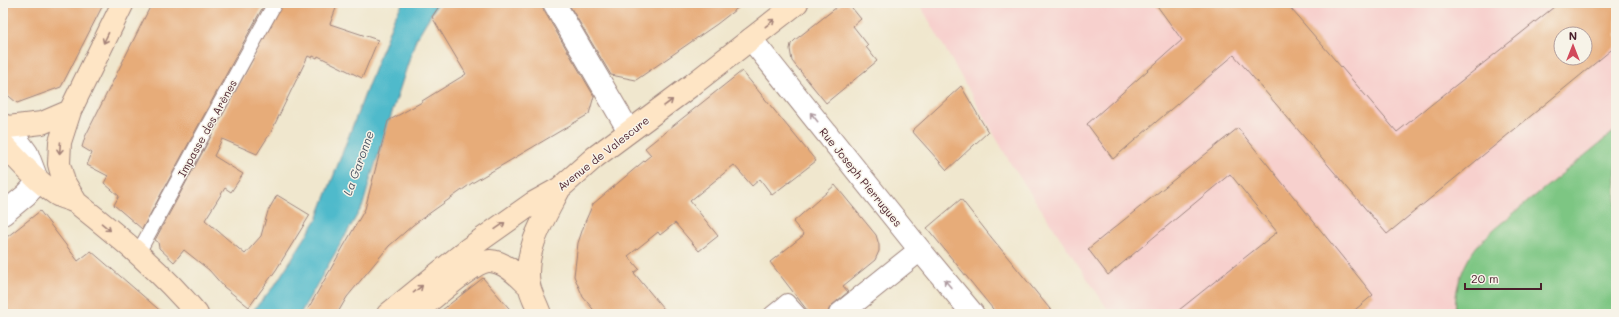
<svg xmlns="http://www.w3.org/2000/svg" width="1619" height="317" viewBox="0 0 1619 317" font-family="Mali,sans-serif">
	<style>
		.built { fill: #f7d0cd; fill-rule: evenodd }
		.green { fill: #7dc683; stroke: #647257 }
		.water { fill: #4fbacb; stroke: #4c6c7b }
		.building { fill: #e7ac79; fill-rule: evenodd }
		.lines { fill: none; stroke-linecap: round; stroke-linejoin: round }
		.service-casing { stroke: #9d837c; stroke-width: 16 }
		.minor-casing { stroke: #9d837c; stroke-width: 24 }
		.secondary-casing { stroke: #9d837c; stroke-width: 24 }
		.service { stroke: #fff; stroke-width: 14 }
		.minor { stroke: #fff; stroke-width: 22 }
		.secondary { stroke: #fee5c5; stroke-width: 22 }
		.oneway { stroke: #a48278 }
		.oneway2 { stroke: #ae9aa0 }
		.labels { text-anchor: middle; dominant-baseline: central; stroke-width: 3; stroke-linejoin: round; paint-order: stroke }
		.street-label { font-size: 11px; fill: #4a1f2b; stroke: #f7f3e8 }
		.water-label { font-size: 12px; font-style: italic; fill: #4c5563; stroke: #f7f3e8 }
	</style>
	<rect width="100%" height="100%" fill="#f7f3e8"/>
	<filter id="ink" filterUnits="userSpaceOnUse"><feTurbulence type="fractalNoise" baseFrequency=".025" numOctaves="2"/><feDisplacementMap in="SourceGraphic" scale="8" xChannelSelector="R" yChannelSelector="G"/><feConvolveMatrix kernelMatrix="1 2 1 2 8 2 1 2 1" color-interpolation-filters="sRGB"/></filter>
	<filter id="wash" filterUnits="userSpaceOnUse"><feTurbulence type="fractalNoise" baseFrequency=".012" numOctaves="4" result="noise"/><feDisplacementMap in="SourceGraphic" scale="16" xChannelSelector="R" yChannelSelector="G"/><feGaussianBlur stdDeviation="0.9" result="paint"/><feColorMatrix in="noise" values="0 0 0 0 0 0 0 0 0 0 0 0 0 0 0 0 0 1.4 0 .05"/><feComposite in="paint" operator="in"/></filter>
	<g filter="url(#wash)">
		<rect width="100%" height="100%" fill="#f0e7ce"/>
		<path class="built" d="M919,3H1616V314H1111L1011,164ZM1561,34H1585V58H1561Z"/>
		<path class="green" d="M1616,130V314H1456C1453,291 1463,264 1477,246C1482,240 1488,236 1493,230Z"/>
		<path class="water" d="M403,3H438L416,39L371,177L363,205L300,314H250L275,285L317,219L394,18Z"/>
		<g id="blocks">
			<path class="building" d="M3,3H104L61,87L17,103L3,91Z
				M152,3H265L142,229L114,205L119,196L104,183L108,176L87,165L92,153L82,147L85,137Z
				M283,3H338L330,24L378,40L362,78L318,56L317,58L313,56L312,58L308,56L271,132L257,154L222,139L214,156L243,174L231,192L225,188L205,220L245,254L261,236L268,211L277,195L310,215L276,270L249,307L224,287L209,270L184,250L174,262L159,248L158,242L155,240Z
				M441,3H542L543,9L594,96L589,114L472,183L413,225L389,246L347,297L337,314H305L365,209L388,121L422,102V101L466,74L432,17Z
				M568,3H744L717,24L636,80L611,75Z
				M842,3H848L861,19L853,26L868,45L866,47L877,61L826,103L792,61L790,49L791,44L795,40Z
				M1155,3H1286L1397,132L1559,3H1616V46L1387,234L1234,55L1113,159L1087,124L1182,40ZM1561,34H1585V58H1561Z
				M742,71L816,161L772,195L760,179L752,186L734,165L690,201L718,236L699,251L675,223L660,235L658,232L628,256L639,269L634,273L668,314H597L583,297L574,276L578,243L585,222L593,204L651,155L645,148Z
				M961,86L988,132L947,170L912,131Z
				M1238,128L1373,295L1350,314H1174L1277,232L1230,174L1108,275L1088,249Z
				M835,185L876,235L879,245V251L875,260L843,286L848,292L832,305L829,309L828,314H810L770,262L804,235L793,222Z
				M961,199L987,232L1054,314H997L927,228Z
				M40,211L78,261L91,251L164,314H3V240Z
				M483,278L514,314H437Z"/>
		</g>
	</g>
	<g filter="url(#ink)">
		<use href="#blocks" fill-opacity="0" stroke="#9d837c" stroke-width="1"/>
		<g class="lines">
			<defs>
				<path id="service" d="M138,253L275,3
					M771,314L787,301L799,314"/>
				<path id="minor" d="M554,3L629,131
					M751,39L920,250L973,314
					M3,214L26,195L38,182L27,153L8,127
					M840,314L920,250"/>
				<path id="secondary" d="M3,125L8,127L42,123L70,111
					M3,144C20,162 35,180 56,194C63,199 72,199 78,204C121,238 162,272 197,314
					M76,202L64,182L59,164L60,142L70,111L123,3
					M388,314L468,249L533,203L560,188L595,157L692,85L797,3
					M414,314C428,303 475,260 490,261C506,262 518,276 529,286
					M540,314C537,305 531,295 529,285C523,250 545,217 560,188"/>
			</defs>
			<use href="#service" class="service-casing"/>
			<use href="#minor" class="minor-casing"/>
			<use href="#secondary" class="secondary-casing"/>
			<use href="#service" class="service"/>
			<use href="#minor" class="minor"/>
			<use href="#secondary" class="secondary"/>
		</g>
		<defs><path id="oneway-shaft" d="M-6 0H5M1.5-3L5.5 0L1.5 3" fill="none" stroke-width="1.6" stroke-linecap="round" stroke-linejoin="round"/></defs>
		<g class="oneway">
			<use href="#oneway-shaft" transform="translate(770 23) rotate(-38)"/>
			<use href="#oneway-shaft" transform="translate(106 38) rotate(116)"/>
			<use href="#oneway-shaft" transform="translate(668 103) rotate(-37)"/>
			<use href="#oneway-shaft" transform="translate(60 148) rotate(94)"/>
			<use href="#oneway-shaft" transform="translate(500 226) rotate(-35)"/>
			<use href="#oneway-shaft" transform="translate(106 227) rotate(40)"/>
			<use href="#oneway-shaft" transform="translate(418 289) rotate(-39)"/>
		</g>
		<g class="oneway2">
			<use href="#oneway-shaft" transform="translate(814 117) rotate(-129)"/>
			<use href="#oneway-shaft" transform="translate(948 284) rotate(-130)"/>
		</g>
	</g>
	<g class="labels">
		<g class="street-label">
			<text transform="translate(207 128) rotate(-61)">Impasse des Arènes</text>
			<text transform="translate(603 153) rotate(-38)">Avenue de Valescure</text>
			<text transform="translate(861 177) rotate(51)">Rue Joseph Pierrugues</text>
		</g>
		<g class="water-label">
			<text transform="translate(358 163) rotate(-70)">La Garonne</text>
		</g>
	</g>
	<rect width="1619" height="317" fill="none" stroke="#f7f3e8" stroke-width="16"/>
	<g transform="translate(1573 46)"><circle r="19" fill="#f7f3e8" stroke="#b29e9c"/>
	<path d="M0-3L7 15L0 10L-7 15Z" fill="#d1495b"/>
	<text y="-6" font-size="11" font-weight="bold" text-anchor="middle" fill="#4a1f2b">N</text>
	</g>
	<path d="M1465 283v6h76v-6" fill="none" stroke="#4a1f2b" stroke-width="2"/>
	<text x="1471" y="283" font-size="12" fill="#4a1f2b" stroke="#f7f3e8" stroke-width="3" paint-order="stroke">20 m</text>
</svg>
